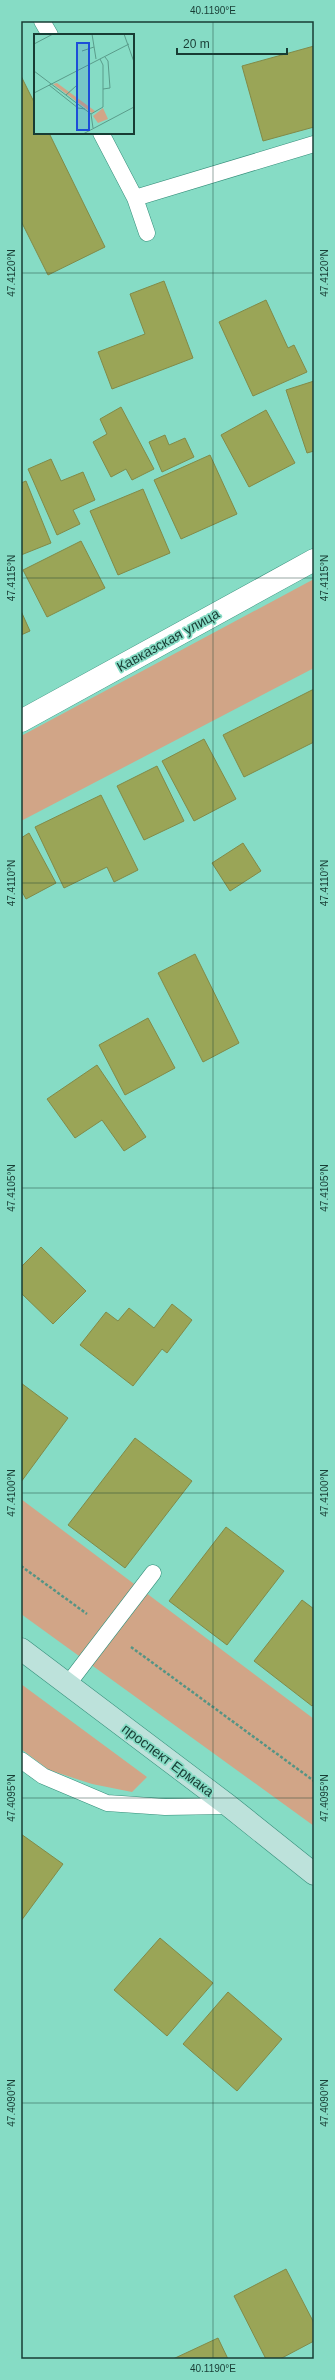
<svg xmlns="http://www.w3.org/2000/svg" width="335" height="2380" viewBox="0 0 335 2380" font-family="Helvetica,sans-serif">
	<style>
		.green { fill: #d1a587 }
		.building { fill: #9aa557; stroke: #818a48 }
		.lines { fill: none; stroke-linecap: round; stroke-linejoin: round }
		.lane-casing { stroke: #358e7a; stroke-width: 17 }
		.street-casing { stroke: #358e7a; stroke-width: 23 }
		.secondary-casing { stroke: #358e7a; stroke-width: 23 }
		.path { stroke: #559484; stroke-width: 2.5; stroke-dasharray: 3 2; stroke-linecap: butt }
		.lane { stroke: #fff; stroke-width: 16 }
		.street { stroke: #fff; stroke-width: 22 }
		.secondary { stroke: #bde2db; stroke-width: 22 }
		.ticks { fill: none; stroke: #183c34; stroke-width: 1; stroke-opacity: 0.45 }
		.labels { text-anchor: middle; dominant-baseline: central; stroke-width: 3.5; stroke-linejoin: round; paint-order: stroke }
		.street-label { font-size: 14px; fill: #183c34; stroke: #86dcc5 }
		.inset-road { fill: none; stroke: #5a9c8b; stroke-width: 1 }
		.view { fill: #1d4ed8; fill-opacity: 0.15; stroke: #1d4ed8; stroke-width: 2 }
		.inset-edge { fill: none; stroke: #183c34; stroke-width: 2 }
		.neatline { fill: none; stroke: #183c34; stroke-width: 1.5 }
		.ticks-label { font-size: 10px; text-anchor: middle; fill: #183c34 }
	</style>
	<rect width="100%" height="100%" fill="#86dcc5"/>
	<path class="green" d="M314,579V668L21,821V736Z
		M21,1499L314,1719V1826L21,1614Z
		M21,1684L147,1777L132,1792L92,1784L49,1770L21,1749Z"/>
	<path class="building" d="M314,46V127L263,141L242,66Z
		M21,76L35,104V133H49L105,247L48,275L21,221Z
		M164,281L193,358L112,389L98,352L145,334L130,294Z
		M266,300L288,348L294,345L307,372L253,396L219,322Z
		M314,381V451L307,453L286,390Z
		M121,407L154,469L132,480L126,469L111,477L93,442L107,434L100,419Z
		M266,410L295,463L249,487L221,435Z
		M165,435L169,445L185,438L194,457L162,472L149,442Z
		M210,455L237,514L181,539L154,480Z
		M51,459L61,481L83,472L95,500L73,510L80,524L57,535L28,469Z
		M26,481L51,543L21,555V483Z
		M143,489L170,553L118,575L90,511Z
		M81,541L105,588L47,617L23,570Z
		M21,611L30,631L21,635Z
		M314,689V742L244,777L223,735Z
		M204,739L236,799L194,821L162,761Z
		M157,766L184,821L144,840L117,786Z
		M101,795L138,870L114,882L107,867L64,888L35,827Z
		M29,833L56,883L26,899L21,890V838Z
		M243,843L261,871L230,891L212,863Z
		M195,954L239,1043L203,1062L158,973Z
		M148,1018L175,1068L125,1095L99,1045Z
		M97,1065L146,1137L124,1151L102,1120L75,1138L47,1099Z
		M41,1247L86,1291L53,1324L21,1293V1267Z
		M172,1304L192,1320L167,1353L162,1349L133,1386L80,1345L106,1312L118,1321L129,1308L154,1328Z
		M21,1383L68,1418L21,1482Z
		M135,1438L192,1481L125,1568L68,1525Z
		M226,1527L284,1571L227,1645L169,1601Z
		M302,1600L314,1609V1704L312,1706L254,1661Z
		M21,1834L63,1864L21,1921Z
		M160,1938L213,1983L167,2036L114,1990Z
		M228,1992L282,2039L237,2091L183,2044Z
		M286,2269L314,2323V2341L280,2359H266L234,2296Z
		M218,2338L228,2359H173Z"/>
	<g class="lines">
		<defs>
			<path id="lane" d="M42,21L50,35
				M101,133L135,198L147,233
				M135,198L314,144
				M68,1684L153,1573
				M21,1760L43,1776L107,1803L165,1807L229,1806"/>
			<path id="street" d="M21,721L314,560"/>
			<path id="secondary" d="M21,1649L229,1806L314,1874"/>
		</defs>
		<use href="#lane" class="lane-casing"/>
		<use href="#street" class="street-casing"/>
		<use href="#secondary" class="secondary-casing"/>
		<path class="path" d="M21,1566L87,1614
			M131,1647L314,1781"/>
		<use href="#lane" class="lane"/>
		<use href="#street" class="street"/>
		<use href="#secondary" class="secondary"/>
	</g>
	<path class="ticks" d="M213,21V2359M21,273H314M21,578H314M21,883H314M21,1188H314M21,1493H314M21,1798H314M21,2103H314"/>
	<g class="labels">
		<g class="street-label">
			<text transform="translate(168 640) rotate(-29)">Кавказская улица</text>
			<text transform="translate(168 1760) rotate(37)">проспект Ермака</text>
		</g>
	</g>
	<g transform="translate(34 34)">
		<rect width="100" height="100" fill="#86dcc5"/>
		<path d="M23,49L61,77L58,79L19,50ZM69,74L74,85L64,89L59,82Z" fill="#d1a587"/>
		<path class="inset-road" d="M58,0L62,25M90,0L100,28M0,10L19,0M48,17L60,13M0,37L57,80M15,51L44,74L51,75M69,55L76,54L74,27L71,23M0,59L95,10M32,61L42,52M57,80L69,73V31L66,25M57,80L59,94M49,100L100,73"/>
		<path class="view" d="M43,9H55V96H43Z"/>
		<rect width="100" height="100" class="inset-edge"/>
	</g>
	<rect width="335" height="2380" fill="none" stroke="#86dcc5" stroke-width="44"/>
	<path d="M177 48v6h110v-6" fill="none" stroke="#183c34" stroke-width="2"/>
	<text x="183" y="48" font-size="12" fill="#183c34" stroke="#86dcc5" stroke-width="3" paint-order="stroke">20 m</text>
	<rect x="22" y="22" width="291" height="2336" class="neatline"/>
	<g class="ticks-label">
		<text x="213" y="14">40.1190°E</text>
		<text transform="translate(11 273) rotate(-90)" y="4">47.4120°N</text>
		<text transform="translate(324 273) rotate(-90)" y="4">47.4120°N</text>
		<text transform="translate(11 578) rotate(-90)" y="4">47.4115°N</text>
		<text transform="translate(324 578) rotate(-90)" y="4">47.4115°N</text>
		<text transform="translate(11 883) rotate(-90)" y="4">47.4110°N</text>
		<text transform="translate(324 883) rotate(-90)" y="4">47.4110°N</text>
		<text transform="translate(11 1188) rotate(-90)" y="4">47.4105°N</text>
		<text transform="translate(324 1188) rotate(-90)" y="4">47.4105°N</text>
		<text transform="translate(11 1493) rotate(-90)" y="4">47.4100°N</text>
		<text transform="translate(324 1493) rotate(-90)" y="4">47.4100°N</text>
		<text transform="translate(11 1798) rotate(-90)" y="4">47.4095°N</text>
		<text transform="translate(324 1798) rotate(-90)" y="4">47.4095°N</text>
		<text transform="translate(11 2103) rotate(-90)" y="4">47.4090°N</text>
		<text transform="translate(324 2103) rotate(-90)" y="4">47.4090°N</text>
		<text x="213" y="2372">40.1190°E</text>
	</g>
</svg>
